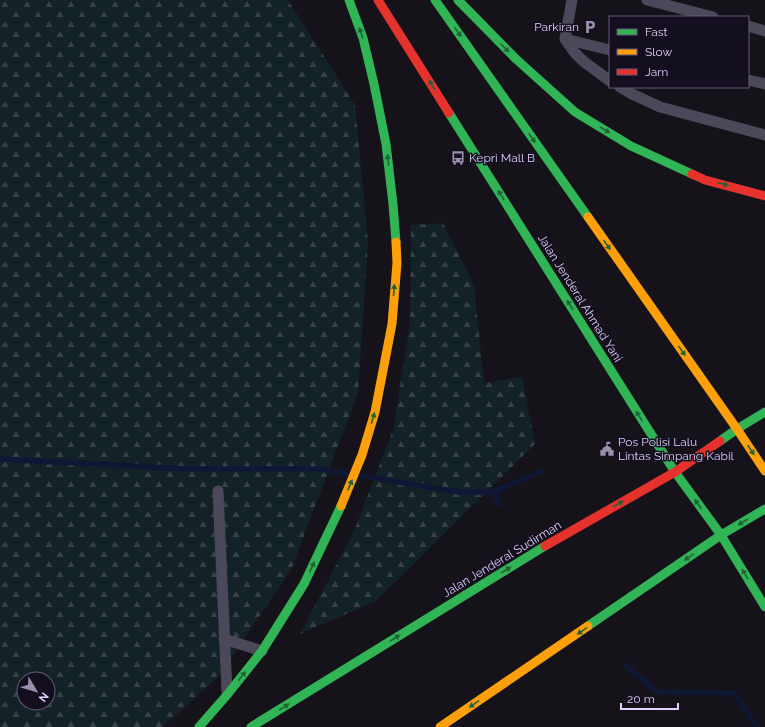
<svg xmlns="http://www.w3.org/2000/svg" width="765" height="727" viewBox="0 0 765 727" font-family="Raleway,sans-serif">
	<style>
		.forest { fill: url(#forest-firs); fill-rule: evenodd }
		.lines { fill: none; stroke-linecap: round; stroke-linejoin: round }
		.stream { stroke: #101735; stroke-width: 5.5 }
		.lane { stroke: #4b485a; stroke-width: 11 }
		.fast { stroke: #30b455; stroke-width: 9 }
		.slow { stroke: #ff9f0a; stroke-width: 9 }
		.jam { stroke: #e5322d; stroke-width: 9 }
		.oneway { fill: #22623a }
		.labels { text-anchor: middle; dominant-baseline: central; stroke-width: 3; stroke-linejoin: round; paint-order: stroke }
		.poi-label { font-size: 12px; fill: #ddd2fa; stroke: #140f1e; text-anchor: start }
		.street-label { font-size: 12px; fill: #ddd2fa; stroke: #140f1e }
	</style>
	<defs>
		<pattern id="forest-firs" width="22" height="20" patternUnits="userSpaceOnUse"><rect width="22" height="20" fill="#132226"/><path d="M5 1l3.5 6h-7zM16 11l3.5 6h-7z" fill="#354146"/></pattern>
	</defs>
	<rect width="100%" height="100%" fill="#15121a"/>
	<path class="forest" d="M0,0H288L355,105L368,242L358,393L291,570L218,677L163,727H0ZM24,679H48V703H24Z
		M443,223L474,285L484,383L522,377L535,444L376,601L300,634L354,531L393,430L410,322L411,225Z"/>
	<g class="lines">
		<path class="stream" d="M0,459L188,469H320L350,474
			M358,475L458,492H493L542,471
			M493,492L501,505
			M626,666L658,692L734,693L757,727"/>
		<path class="lane" d="M572,0L565,39L575,53L583,61L610,81
			M647,0L713,17
			M748,26L765,31
			M565,39L610,50
			M748,80L765,84
			M620,87L632,94L660,107L765,135
			M218,491L227,692
			M224,639L262,651"/>
		<path class="fast" d="M349,0L363,38L374,84L386,144L393,204L396,242
			M435,0L588,217
			M458,0L516,59L575,112L631,146L692,174
			M449,113L675,472L721,535L765,607
			M720,441L737,429L765,412
			M588,626L721,535L765,509
			M199,727L227,695L262,651L304,584L341,506
			M251,727L545,546"/>
		<path class="slow" d="M588,217L737,429L765,471
			M341,506L362,455L375,412L392,324L397,263L396,242
			M440,727L588,626"/>
		<path class="jam" d="M378,0L449,113
			M692,174L705,180L765,196
			M545,546L675,472L720,441"/>
	</g>
	<defs><path id="oneway-solid" d="M-6-.8H1V-3.2L6.5 0L1 3.2V.8H-6Z"/></defs>
	<g class="oneway">
		<use href="#oneway-solid" transform="translate(458 32) rotate(55)"/>
		<use href="#oneway-solid" transform="translate(361 33) rotate(-109)"/>
		<use href="#oneway-solid" transform="translate(505 48) rotate(45)"/>
		<use href="#oneway-solid" transform="translate(432 85) rotate(-122)"/>
		<use href="#oneway-solid" transform="translate(605 130) rotate(31)"/>
		<use href="#oneway-solid" transform="translate(532 138) rotate(55)"/>
		<use href="#oneway-solid" transform="translate(388 160) rotate(-97)"/>
		<use href="#oneway-solid" transform="translate(723 184) rotate(15)"/>
		<use href="#oneway-solid" transform="translate(501 195) rotate(-122)"/>
		<use href="#oneway-solid" transform="translate(607 245) rotate(55)"/>
		<use href="#oneway-solid" transform="translate(394 290) rotate(-85)"/>
		<use href="#oneway-solid" transform="translate(570 305) rotate(-122)"/>
		<use href="#oneway-solid" transform="translate(682 351) rotate(55)"/>
		<use href="#oneway-solid" transform="translate(639 416) rotate(-122)"/>
		<use href="#oneway-solid" transform="translate(373 418) rotate(-74)"/>
		<use href="#oneway-solid" transform="translate(751 450) rotate(56)"/>
		<use href="#oneway-solid" transform="translate(350 485) rotate(-67)"/>
		<use href="#oneway-solid" transform="translate(618 504) rotate(-29)"/>
		<use href="#oneway-solid" transform="translate(698 504) rotate(-126)"/>
		<use href="#oneway-solid" transform="translate(743 522) rotate(149)"/>
		<use href="#oneway-solid" transform="translate(689 557) rotate(146)"/>
		<use href="#oneway-solid" transform="translate(312 567) rotate(-65)"/>
		<use href="#oneway-solid" transform="translate(506 570) rotate(-32)"/>
		<use href="#oneway-solid" transform="translate(745 574) rotate(-121)"/>
		<use href="#oneway-solid" transform="translate(582 631) rotate(146)"/>
		<use href="#oneway-solid" transform="translate(395 638) rotate(-32)"/>
		<use href="#oneway-solid" transform="translate(242 676) rotate(-52)"/>
		<use href="#oneway-solid" transform="translate(474 704) rotate(146)"/>
		<use href="#oneway-solid" transform="translate(284 707) rotate(-32)"/>
	</g>
	<defs>
		<symbol id="parking-bare" viewBox="-9 -9 18 18"><path d="M-3.5-5.5H1a3.5 3.5 0 0 1 0 7H-1V5.5H-3.5ZM-1-3.4V-.6H.8a1.4 1.4 0 0 0 0-2.8Z" fill="#978fac" stroke="#140f1e" stroke-width="2.5" paint-order="stroke"/></symbol>
		<symbol id="bus-bare" viewBox="-9 -9 18 18"><path d="M-5-6H5V4H4V6H2V4H-2V6H-4V4H-5ZM-3.5-4V0h7V-4ZM-3.5 1.2v1.5H-2V1.2ZM2 1.2v1.5H3.5V1.2Z" fill="#978fac" stroke="#140f1e" stroke-width="2.5" paint-order="stroke"/></symbol>
		<symbol id="civic-bare" viewBox="-9 -9 18 18"><path d="M-.6-6.5H3V-4.5H.6V-3L4-1V1h2V6H-6V1h2V-1L-.6-3ZM-1.2 2.5V6h2.4V2.5Z" fill="#978fac" stroke="#140f1e" stroke-width="2.5" paint-order="stroke"/></symbol>
	</defs>
	<g fill-rule="evenodd">
		<use href="#parking-bare" x="580" y="17" width="20" height="20"/>
		<use href="#bus-bare" x="448" y="148" width="20" height="20"/>
		<use href="#civic-bare" x="597" y="439" width="20" height="20"/>
	</g>
	<g class="labels">
		<g class="poi-label">
			<text x="579" y="27" text-anchor="end">Parkiran</text>
			<text x="469" y="158">Kepri Mall B</text>
			<text x="618" y="442">Pos Polisi Lalu<tspan x="618" dy="14">Lintas Simpang Kabil</tspan></text>
		</g>
		<g class="street-label">
			<text transform="translate(580 298) rotate(58)">Jalan Jenderal Ahmad Yani</text>
			<text transform="translate(502 559) rotate(-31)">Jalan Jenderal Sudirman</text>
		</g>
	</g>
	<rect x="609" y="16" width="140" height="72" fill="#140f1e" stroke="#645d76"/>
	<rect x="617" y="29" width="20" height="6" fill="#30b455" stroke="#645d76"/>
	<text x="645" y="36" font-size="12" fill="#ddd2fa">Fast</text>
	<rect x="617" y="49" width="20" height="6" fill="#ff9f0a" stroke="#645d76"/>
	<text x="645" y="56" font-size="12" fill="#ddd2fa">Slow</text>
	<rect x="617" y="69" width="20" height="6" fill="#e5322d" stroke="#645d76"/>
	<text x="645" y="76" font-size="12" fill="#ddd2fa">Jam</text>
	<g transform="translate(36 691) rotate(128)"><circle r="19" fill="#140f1e" stroke="#645d76"/>
	<path d="M0-3L7 15L0 10L-7 15Z" fill="#978fac"/>
	<text y="-6" font-size="11" font-weight="bold" text-anchor="middle" fill="#ddd2fa">N</text>
	</g>
	<path d="M621 703v6h57v-6" fill="none" stroke="#ddd2fa" stroke-width="2"/>
	<text x="627" y="703" font-size="12" fill="#ddd2fa" stroke="#140f1e" stroke-width="3" paint-order="stroke">20 m</text>
</svg>
